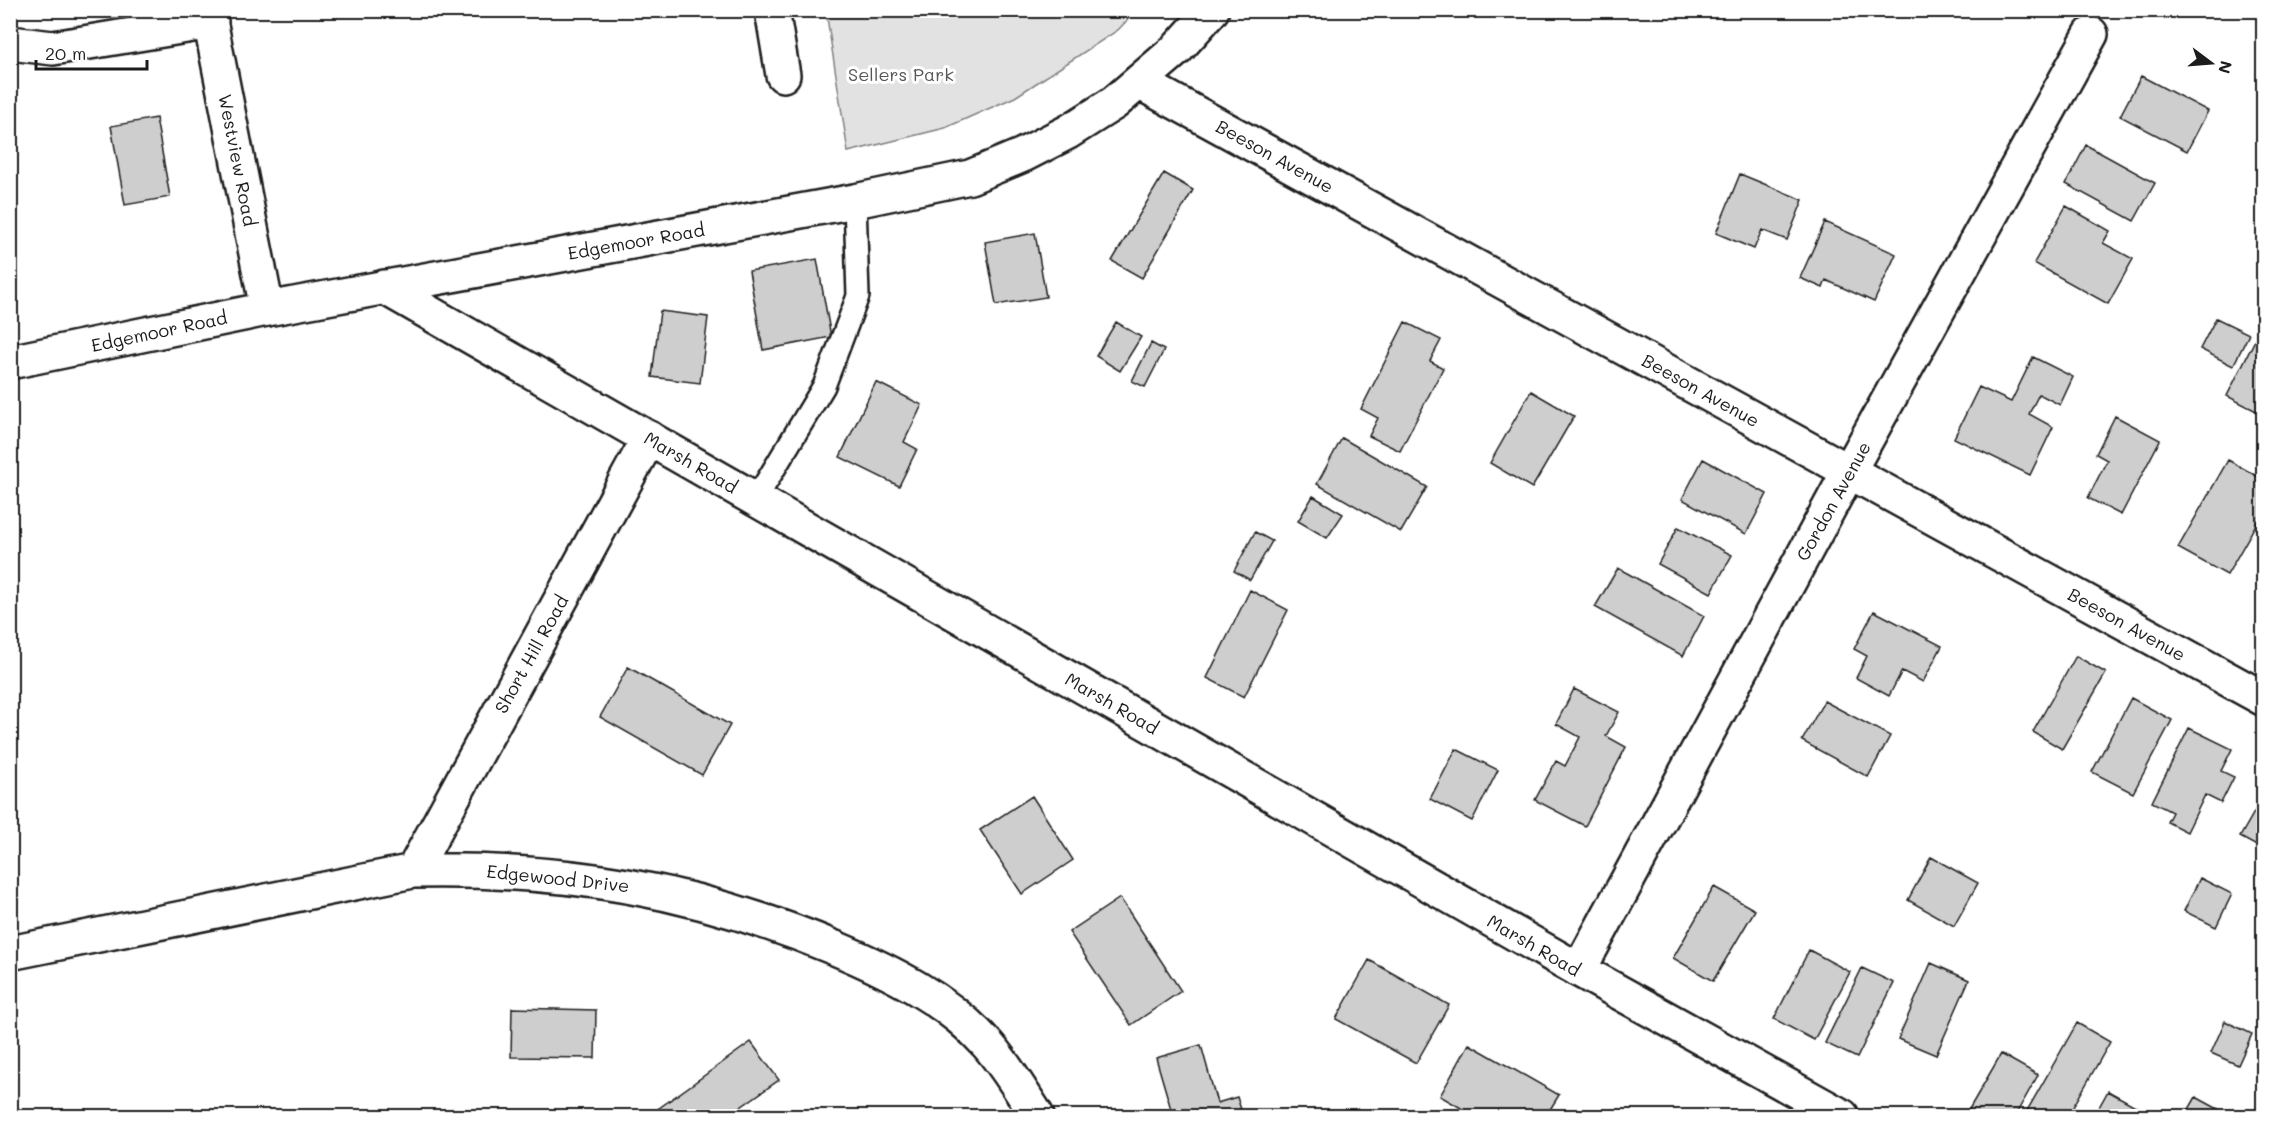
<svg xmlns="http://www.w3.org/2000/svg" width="2274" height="1127" viewBox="0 0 2274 1127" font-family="Mali,sans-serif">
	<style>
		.green { fill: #e2e2e2; stroke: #7f7f7f; stroke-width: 1.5 }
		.building { fill: #cecece; stroke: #1c1c1c; stroke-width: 1.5 }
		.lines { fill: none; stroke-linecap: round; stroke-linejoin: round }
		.lane-casing { stroke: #1c1c1c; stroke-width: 26 }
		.street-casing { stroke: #1c1c1c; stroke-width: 38 }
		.secondary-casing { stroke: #1c1c1c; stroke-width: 38 }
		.lane { stroke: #fff; stroke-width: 21 }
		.street { stroke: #fff; stroke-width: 33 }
		.secondary { stroke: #fff; stroke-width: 33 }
		.labels { text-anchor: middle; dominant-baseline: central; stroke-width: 6; stroke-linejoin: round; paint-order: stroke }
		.park-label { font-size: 18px; fill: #575757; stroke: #fff }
		.street-label { font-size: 18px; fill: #1c1c1c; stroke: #fff }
	</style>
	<rect width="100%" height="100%" fill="#fff"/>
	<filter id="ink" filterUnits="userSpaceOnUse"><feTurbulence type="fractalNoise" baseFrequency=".0167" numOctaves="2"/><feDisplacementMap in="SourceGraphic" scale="12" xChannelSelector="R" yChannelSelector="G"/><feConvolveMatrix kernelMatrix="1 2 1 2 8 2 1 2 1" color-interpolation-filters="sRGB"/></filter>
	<g filter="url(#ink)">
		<path class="green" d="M826,11V10L1136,11L1118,30L1015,97L945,128L848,152Z"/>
		<path class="building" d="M2141,76L2208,111L2187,151L2120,116Z
			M156,118L170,197L125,205L111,126Z
			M2086,145L2155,183L2134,221L2066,184Z
			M1164,173L1193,190L1142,278L1112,261Z
			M1740,174L1803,200L1787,240L1762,230L1754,249L1716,233Z
			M2066,206L2110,231L2103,243L2133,259L2108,304L2034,263Z
			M1825,222L1896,254L1874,302L1826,280L1823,288L1800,278Z
			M1035,233L1046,297L996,305L985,242Z
			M817,259L831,337L763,350L749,271Z
			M660,311L708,317L700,383L652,377Z
			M2216,318L2249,334L2233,366L2200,349Z
			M1116,322L1141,337L1120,371L1096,356Z
			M1405,322L1441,340L1430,361L1443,368L1400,451L1369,436L1378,418L1361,409Z
			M2256,338L2264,341V415L2227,396Z
			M1151,343L1164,350L1145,387L1132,381Z
			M2033,357L2073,377L2060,405L2039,394L2029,414L2053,427L2030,475L1954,438L1979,387L2011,402Z
			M876,382L922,405L904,442L917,449L899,486L840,457Z
			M1531,391L1574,416L1532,488L1490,463Z
			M2115,416L2160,440L2121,515L2088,498L2107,460L2096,454Z
			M1342,438L1427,487L1401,532L1317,484Z
			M1703,459L1767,494L1746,534L1682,499Z
			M2228,460L2264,480V510L2227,575L2178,548Z
			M1313,496L1343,514L1327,538L1298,521Z
			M1678,527L1732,555L1711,593L1658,564Z
			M1255,532L1272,541L1250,580L1234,571Z
			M1618,568L1704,616L1683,656L1595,607Z
			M1250,590L1288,610L1244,697L1207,678Z
			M1874,611L1942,646L1923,682L1902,671L1889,696L1856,678L1867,656L1854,649Z
			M2076,656L2106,673L2062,749L2033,732Z
			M628,667L730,725L702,775L600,717Z
			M1574,689L1619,712L1606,736L1626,747L1585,826L1535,800L1556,761L1565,766L1580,737L1556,724Z
			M2131,698L2172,720L2133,793L2092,772Z
			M1824,701L1890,736L1868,777L1802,741Z
			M2189,728L2232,749L2221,771L2234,777L2221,803L2205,795L2187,832L2167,822L2172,812L2152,802Z
			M1456,749L1498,770L1472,821L1430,799Z
			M2264,795V850L2240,837Z
			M1032,796L1073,860L1022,894L980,830Z
			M1931,857L1978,883L1954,926L1908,900Z
			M2200,878L2232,894L2216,927L2184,911Z
			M1714,887L1755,910L1713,981L1673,958Z
			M1120,898L1181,991L1131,1025L1069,932Z
			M1809,950L1850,972L1814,1040L1774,1019Z
			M1369,960L1449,1005L1416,1063L1336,1019Z
			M1931,963L1969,980L1936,1055L1898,1039Z
			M1862,968L1894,983L1857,1058L1825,1043Z
			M512,1008L596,1010L595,1058L511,1057Z
			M2225,1021L2252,1034L2238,1065L2211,1053Z
			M2077,1023L2110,1042L2068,1116H2024Z
			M751,1042L779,1080L728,1116H648Z
			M1469,1044L1559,1095L1546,1116H1475L1440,1096Z
			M1201,1045L1217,1103L1237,1097L1243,1116H1173L1156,1058Z
			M2001,1054L2038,1075L2015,1116H1978L1968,1111Z
			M2108,1091L2139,1108L2134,1116H2094Z
			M2196,1097L2231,1116H2185Z"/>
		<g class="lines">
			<defs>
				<path id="lane" d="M756,499L824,386L858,296L855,201"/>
				<path id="street" d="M208,10L267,309
					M772,10L783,75
					M10,43L53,48L211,22
					M1139,82L2264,699
					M413,871L649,438
					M10,953L413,871C567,868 693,889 835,948C890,971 948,1000 988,1045C1007,1067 1022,1092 1037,1116
					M1579,970L1849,471L2091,34"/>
				<path id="secondary" d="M384,287L1579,970L1842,1116
					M10,362L267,309L855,201L970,177L1023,155L1068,132L1114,103L1177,49L1212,10"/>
			</defs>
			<use href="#lane" class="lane-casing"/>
			<use href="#street" class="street-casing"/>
			<use href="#secondary" class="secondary-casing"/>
			<use href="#lane" class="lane"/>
			<use href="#street" class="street"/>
			<use href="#secondary" class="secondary"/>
		</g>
	</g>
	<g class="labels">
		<g class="park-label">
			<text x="901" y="74">Sellers Park</text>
		</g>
		<g class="street-label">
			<text transform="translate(1275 156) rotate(29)">Beeson Avenue</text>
			<text transform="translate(238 160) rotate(79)">Westview Road</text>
			<text transform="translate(636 241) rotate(-10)">Edgemoor Road</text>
			<text transform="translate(159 331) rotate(-12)">Edgemoor Road</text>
			<text transform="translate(1701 390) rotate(29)">Beeson Avenue</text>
			<text transform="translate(691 462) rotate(30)">Marsh Road</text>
			<text transform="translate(1833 501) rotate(-61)">Gordon Avenue</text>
			<text transform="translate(2127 624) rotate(29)">Beeson Avenue</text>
			<text transform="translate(531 654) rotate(-61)">Short Hill Road</text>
			<text transform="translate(1112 703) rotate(30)">Marsh Road</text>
			<text transform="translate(558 878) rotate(6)">Edgewood Drive</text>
			<text transform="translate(1534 945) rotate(30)">Marsh Road</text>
		</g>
	</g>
	<rect width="2274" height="1127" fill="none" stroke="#fff" stroke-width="36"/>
	<rect x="18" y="18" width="2238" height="1091" fill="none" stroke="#1c1c1c" stroke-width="2" filter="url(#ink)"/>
	<g transform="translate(2211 63) rotate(106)" stroke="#ffffff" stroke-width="4.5" paint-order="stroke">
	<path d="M0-4.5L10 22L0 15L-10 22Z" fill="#1c1c1c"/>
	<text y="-9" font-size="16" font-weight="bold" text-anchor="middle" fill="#1c1c1c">N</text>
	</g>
	<path d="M36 60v9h111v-9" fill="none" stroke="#1c1c1c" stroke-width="3"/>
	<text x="45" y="60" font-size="18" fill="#1c1c1c" stroke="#ffffff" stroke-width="4.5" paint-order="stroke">20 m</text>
</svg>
